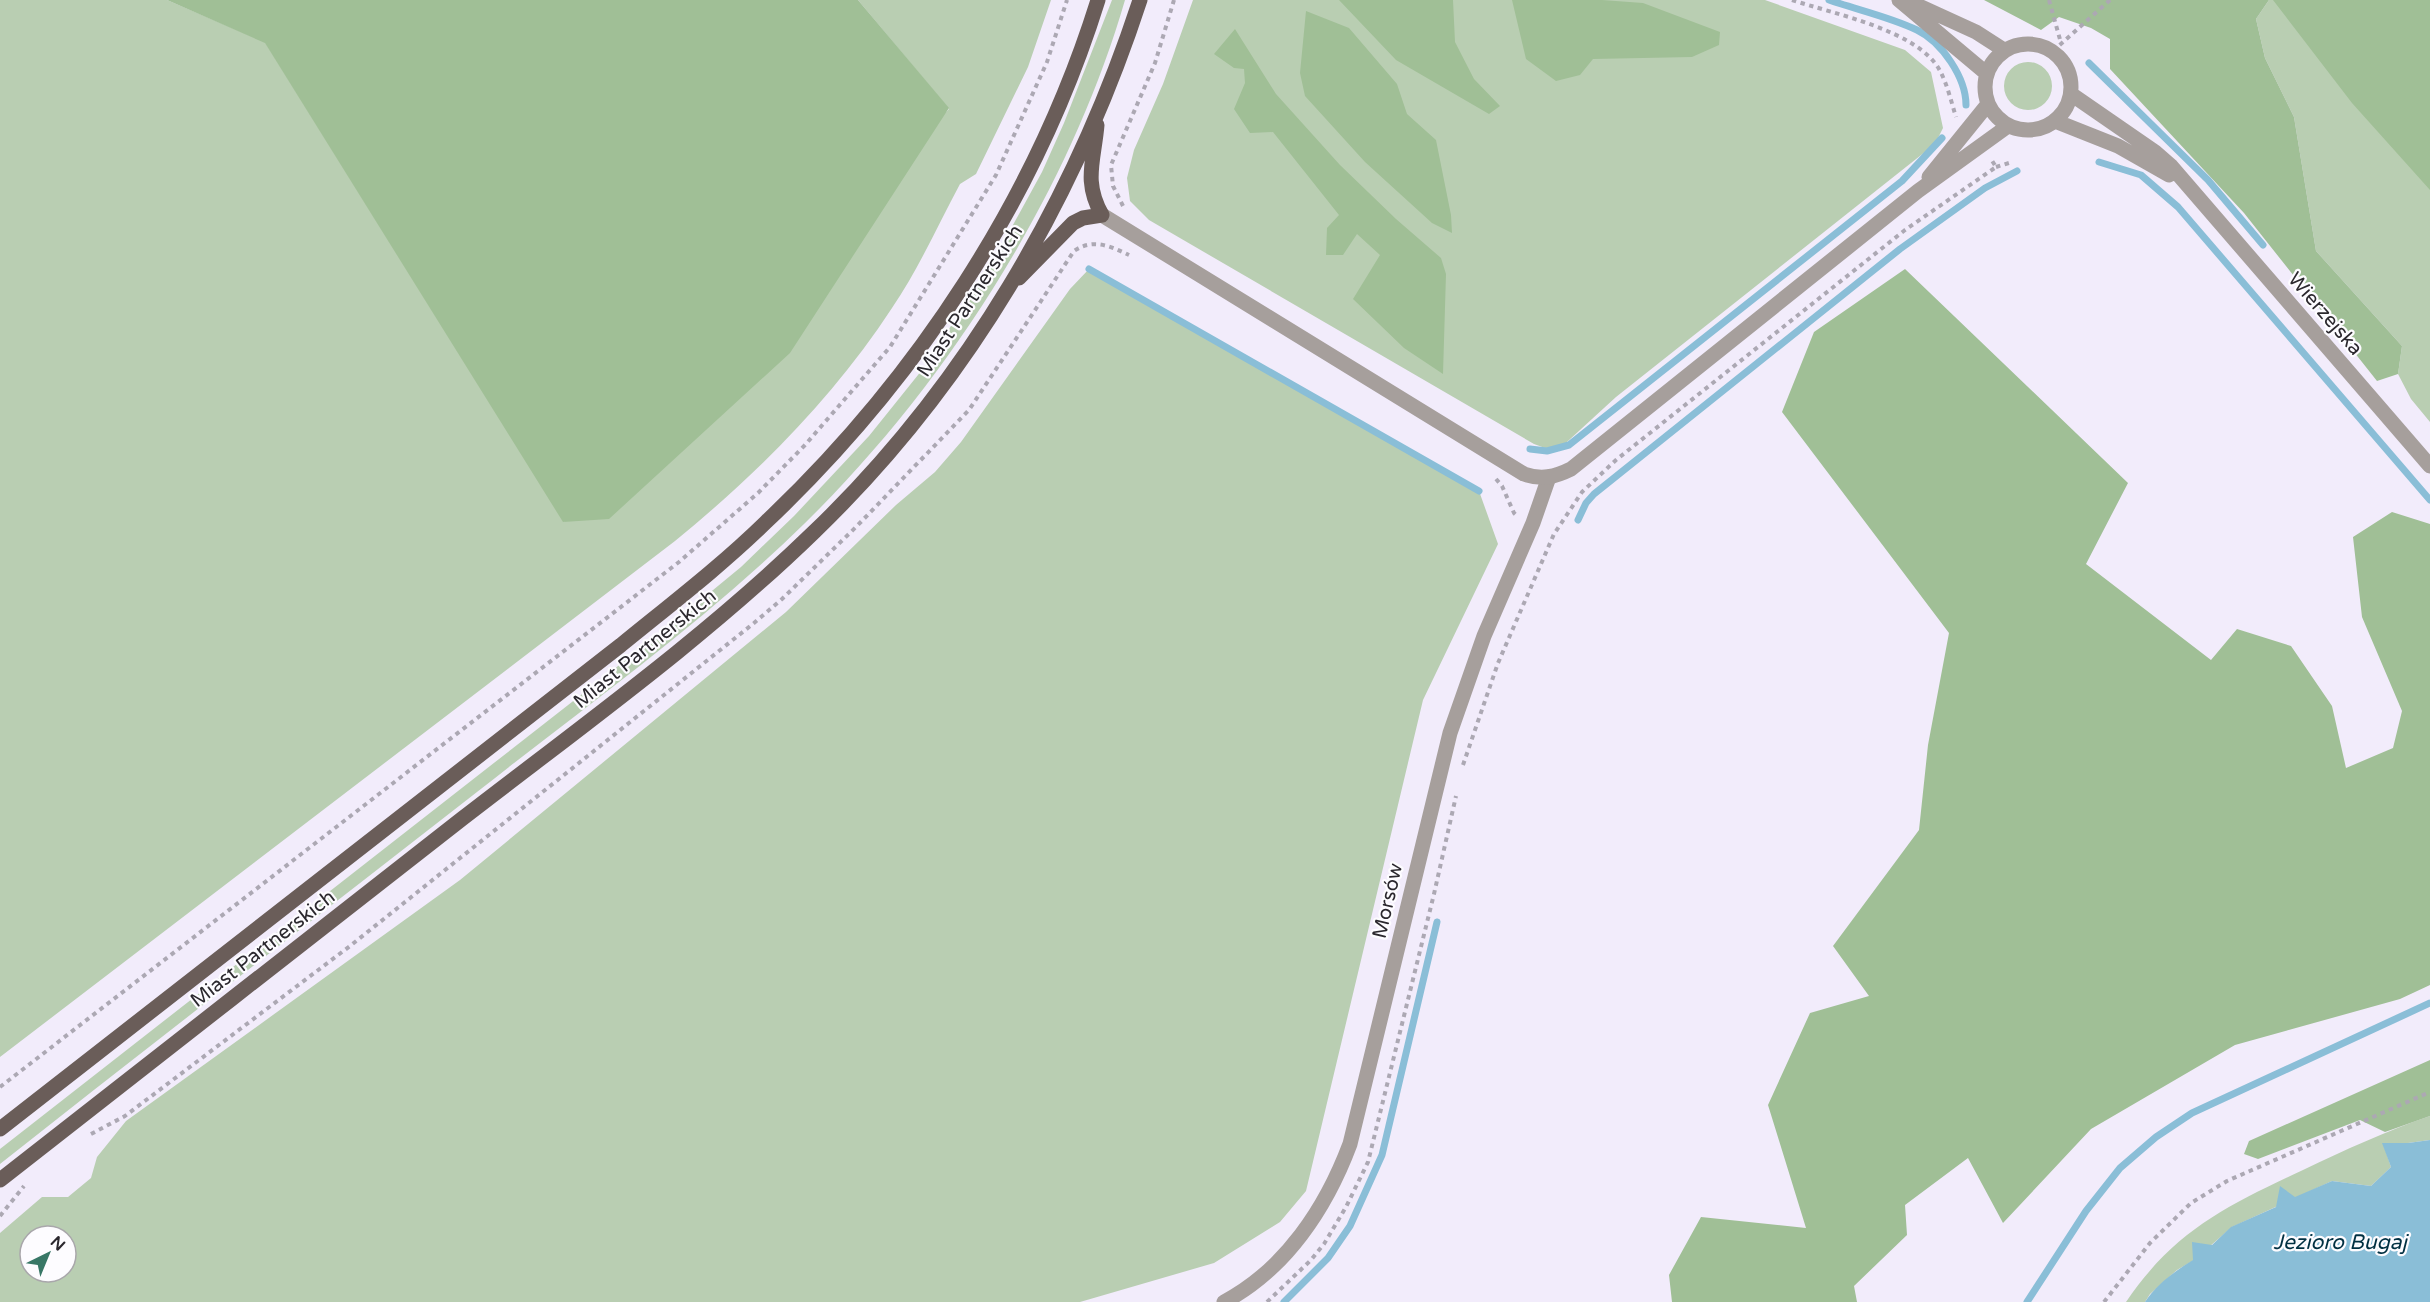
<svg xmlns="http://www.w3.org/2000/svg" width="2430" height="1302" viewBox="0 0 2430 1302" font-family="'Varela Round',sans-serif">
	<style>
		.green { fill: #b9ceb2; fill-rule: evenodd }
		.forest { fill: #a0bf96 }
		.water { fill: #8abed7 }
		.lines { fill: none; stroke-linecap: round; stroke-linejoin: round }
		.stream { stroke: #8abed7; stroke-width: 7 }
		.path { stroke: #aca8b3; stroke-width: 4; stroke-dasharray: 4.5 4.5; stroke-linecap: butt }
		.minor { stroke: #a69f9c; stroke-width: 15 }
		.tertiary { stroke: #a69f9c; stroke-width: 15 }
		.primary { stroke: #6a5d59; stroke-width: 15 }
		.labels { text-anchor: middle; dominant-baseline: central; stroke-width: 4.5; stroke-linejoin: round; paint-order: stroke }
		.street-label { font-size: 20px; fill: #2b282e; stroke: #fdfcff }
		.water-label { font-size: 21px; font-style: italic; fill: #013042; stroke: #fdfcff }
	</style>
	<rect width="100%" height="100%" fill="#f2ecfb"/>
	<path class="green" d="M0,0H167L265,42L564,522L949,109L858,0H1051L1028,67L976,174L960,184C938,225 918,270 892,308C834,397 757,474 675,541L0,1057Z
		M1112,0H1125C1069,193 947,384 804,524C703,623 587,705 477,792C318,916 158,1039 0,1164V1149L673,623L741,567L794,516L869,436L922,370L991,265L1042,172L1064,123Z
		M1193,0H1765L1905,50L1931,72L1943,128L1935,144L1616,397L1556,452L1534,444L1149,220L1130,201L1127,178L1134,150L1163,84Z
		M2269,0H2430V422L2411,399L2398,374L2402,346L2316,251L2294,117L2265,58L2256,19Z
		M2004 86a24 24 0 1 1 48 0a24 24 0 1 1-48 0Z
		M1089,269L1479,491L1498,544L1423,700L1306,1191L1280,1222L1214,1263L1080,1302H0V1233L42,1197H68L91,1178L97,1157L126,1121L460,880L786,612L896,505L935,472L961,442L1070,289ZM30,1236H66V1272H30Z
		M2430,1116V1140L2408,1143H2383L2391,1167L2371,1186L2332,1181L2232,1227L2194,1260L2177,1270L2150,1294L2145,1302H2126C2175,1230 2227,1206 2303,1170C2345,1150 2386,1131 2430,1116Z"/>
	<path class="forest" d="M167,0H858L949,108L790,353L609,519L563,522L265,43Z
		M1339,0H1453L1455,42L1474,79L1500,106L1489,114L1396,60Z
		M1512,0H1602L1643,3L1720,32L1719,45L1692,57L1593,59L1580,75L1556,81L1526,59Z
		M1984,0H2269L2256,19L2265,58L2294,117L2316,251L2402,346L2398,374L2377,381L2244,213L2110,69V39L2091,28L2059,17L2041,30Z
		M2273,0H2430V190L2352,103Z
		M1306,11L1349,28L1397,84L1407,114L1436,140L1451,215L1452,233L1432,223L1365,162L1305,96L1300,73Z
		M1235,29L1276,94L1340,165L1396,219L1441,258L1446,274L1443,374L1404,348L1353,299L1380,255L1357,234L1343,255H1326L1327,228L1339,215L1273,132L1250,133L1234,109L1245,83L1244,69L1234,68L1214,54Z
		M1905,269L2128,483L2086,564L2211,660L2237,629L2291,646L2332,706L2346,768L2393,748L2402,711L2362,617L2353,537L2392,512L2430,524V985L2400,999L2235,1045L2091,1129L2003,1223L1968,1158L1905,1205L1907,1235L1854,1286L1857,1302H1672L1669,1275L1701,1217L1806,1228L1768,1105L1810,1013L1869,996L1833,946L1919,830L1928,745L1949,633L1782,412L1814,332Z
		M2430,1060V1116L2385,1132L2360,1120L2258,1159L2244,1154L2249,1141Z"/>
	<path class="water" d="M2430,1140V1302H2145C2157,1284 2175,1271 2193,1260L2192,1242L2212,1245L2231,1227L2276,1207L2280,1186L2295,1197L2332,1181L2371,1186L2391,1167L2382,1143H2408Z"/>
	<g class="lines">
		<path class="stream" d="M1829,0C1858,10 1890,17 1917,30C1942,42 1966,78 1966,105
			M2089,63L2208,180L2263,245
			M2099,162L2141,175L2178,207L2430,500
			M1089,269L1479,491
			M1530,449L1547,451L1569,445L1902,181L1942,138
			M1578,520L1586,503L1594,494L1900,249L1985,188L2017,171
			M1284,1302L1328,1258L1350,1226L1382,1155L1437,922
			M2027,1302L2086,1211L2120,1168L2156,1137L2192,1113L2430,1003"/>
		<path class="path" d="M1792,0C1834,14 1916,30 1939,69C1947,83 1951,101 1956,117
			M2049,0L2061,43
			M2053,51L2110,0
			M1996,167L2012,162
			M1123,206L1113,186L1111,165L1155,63L1174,0
			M1496,479L1502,486L1514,513L1517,516
			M1463,765L1498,663L1554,534L1582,492L1616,460L1905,230L1996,167L1991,159
			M0,1087L679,562L758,493L805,445L890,347L996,175L1047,62L1067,0
			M91,1134L125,1116L350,946L754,623L782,599L856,527L969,410L1074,251C1093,238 1110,246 1129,255
			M0,1216L24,1186
			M1267,1302L1311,1260L1324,1244L1346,1207L1368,1162L1434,894L1456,796
			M2104,1302L2150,1243L2191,1203L2227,1181L2430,1092"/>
		<path class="minor" d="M1224,1302C1286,1269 1326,1208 1350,1144L1450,733L1484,636L1533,523L1549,477"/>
		<path class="tertiary" d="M1899,0L1986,73
			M1908,1L1976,32L2004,50
			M1985 87a43 43 0 1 1 86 0a43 43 0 1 1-86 0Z
			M2071,94L2155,152L2171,166L2430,466
			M2055,121L2118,146L2169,175
			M1929,177L1988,104
			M1102,215L1524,474C1541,480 1555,477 1571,469L1918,191L2008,126"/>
		<path class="primary" d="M1019,278L1073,223L1083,218L1102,215C1083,181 1094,161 1097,125
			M0,1129L621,645C670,605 721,566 766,522C917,379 1036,199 1098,0
			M0,1180C154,1059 309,939 463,818C582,726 706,637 814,532C966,386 1075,199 1140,0"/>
	</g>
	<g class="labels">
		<g class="street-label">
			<text transform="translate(970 301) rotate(-57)">Miast Partnerskich</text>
			<text transform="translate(2325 314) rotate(49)">Wierzejska</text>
			<text transform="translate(645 649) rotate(-39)">Miast Partnerskich</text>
			<text transform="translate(1388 901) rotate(-77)">Morsów</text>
			<text transform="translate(263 949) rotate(-38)">Miast Partnerskich</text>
		</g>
		<g class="water-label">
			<text x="2340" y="1242">Jezioro Bugaj</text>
		</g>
	</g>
	<g transform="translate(48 1254) rotate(43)"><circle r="28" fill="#fdfcff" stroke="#a9a7ab" stroke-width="1.5"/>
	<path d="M0-4.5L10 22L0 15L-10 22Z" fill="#387766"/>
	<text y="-9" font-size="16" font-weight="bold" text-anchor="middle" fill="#2b282e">N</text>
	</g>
</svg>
